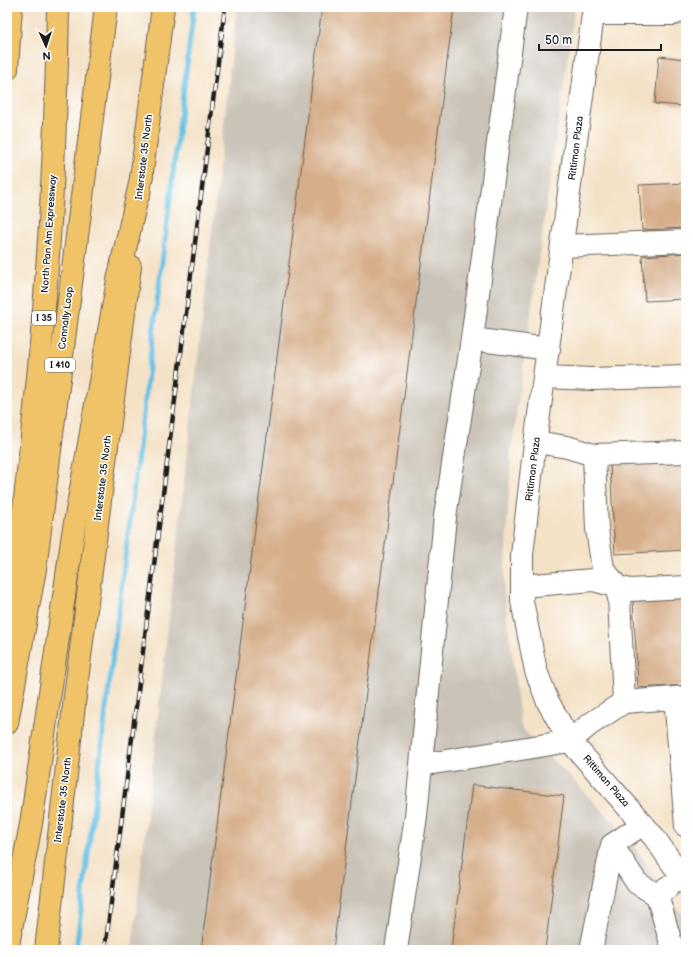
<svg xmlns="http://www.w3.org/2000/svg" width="693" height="957" viewBox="0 0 693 957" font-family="'Balsamiq Sans',sans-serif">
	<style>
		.industrial { fill: #cac3b8 }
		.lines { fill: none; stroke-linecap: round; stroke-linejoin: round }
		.stream { stroke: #65c0e3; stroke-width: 5 }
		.building { fill: #d6ae89 }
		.minor-casing { stroke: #686158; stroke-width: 24 }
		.major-casing { stroke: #686158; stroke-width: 24 }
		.highway-casing { stroke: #686158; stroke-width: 24 }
		.minor { stroke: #fff; stroke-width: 22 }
		.major { stroke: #f0c369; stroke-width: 22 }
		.highway { stroke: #f0c369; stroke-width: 22 }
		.rail-casing { stroke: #1c1c1c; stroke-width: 4.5 }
		.rail { stroke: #fff; stroke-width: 3; stroke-dasharray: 9; stroke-linecap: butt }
		.labels { text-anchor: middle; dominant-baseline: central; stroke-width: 3; stroke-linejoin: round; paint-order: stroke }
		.shield { fill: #fff; stroke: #606060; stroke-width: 1 }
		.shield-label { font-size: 9px; font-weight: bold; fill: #1c1c1c }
		.street-label { font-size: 10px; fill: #1c1c1c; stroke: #fff }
	</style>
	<rect width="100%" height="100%" fill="#fff"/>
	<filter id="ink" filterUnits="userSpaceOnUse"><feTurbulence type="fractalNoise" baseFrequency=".025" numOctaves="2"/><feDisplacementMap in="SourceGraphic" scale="8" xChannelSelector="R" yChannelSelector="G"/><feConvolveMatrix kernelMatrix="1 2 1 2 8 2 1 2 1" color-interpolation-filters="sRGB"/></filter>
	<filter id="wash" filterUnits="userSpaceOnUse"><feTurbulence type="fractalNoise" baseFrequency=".012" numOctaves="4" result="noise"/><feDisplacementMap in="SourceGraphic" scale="16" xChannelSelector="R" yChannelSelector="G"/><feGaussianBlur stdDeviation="0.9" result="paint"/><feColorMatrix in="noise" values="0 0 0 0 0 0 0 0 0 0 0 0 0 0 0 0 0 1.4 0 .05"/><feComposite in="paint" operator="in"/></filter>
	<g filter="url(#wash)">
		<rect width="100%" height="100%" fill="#f4e2c7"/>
		<path class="industrial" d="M237,7H575L511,451L504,591L521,727L626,835L686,920V950H132Z"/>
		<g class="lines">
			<path class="stream" d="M76,950L194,7"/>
		</g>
		<g id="blocks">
			<path class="building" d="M322,7H454L333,950H201Z
				M659,56L686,59V106L655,104Z
				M686,183V228L642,230L639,185Z
				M686,253V299L645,301L642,256Z
				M686,461V550L615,554L610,464Z
				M686,595V685L638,688L633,598Z
				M472,785L564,796L545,950H451Z"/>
		</g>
	</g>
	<g filter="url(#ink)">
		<use href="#blocks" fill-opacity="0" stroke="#686158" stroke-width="1"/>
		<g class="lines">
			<defs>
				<path id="minor" d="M516,7L472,339L549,349
					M594,7L533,459L522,555V601L536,671L548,702L570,741L654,837L686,883
					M593,14H674L686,8
					M563,246L686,241
					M545,377L592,379L686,376
					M536,442L567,447L594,455L686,452
					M594,455L597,529L603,569L613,581L619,597L624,702
					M522,586L593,580L630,590L686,587
					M675,698L686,826
					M421,765L570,741L589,725L624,702L686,697
					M643,824L612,845L637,883L657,895
					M668,887L657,895L673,950
					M396,950L416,816L445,517L472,339
					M591,950L612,845"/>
				<path id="major" d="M139,194L163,7
					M46,950L75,696L130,266"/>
				<path id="highway" d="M7,69L11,7
					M7,627C14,575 23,524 28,472C46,318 56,162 58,7
					M7,723L35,569L106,7
					M7,950L31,824L73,534L118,280L142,175"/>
			</defs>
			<use href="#minor" class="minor-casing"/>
			<use href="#major" class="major-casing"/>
			<use href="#highway" class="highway-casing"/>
			<use href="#minor" class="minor"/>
			<use href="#major" class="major"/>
			<use href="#highway" class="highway"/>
			<defs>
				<path id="rail" d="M105,950L225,7"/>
			</defs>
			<use href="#rail" class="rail-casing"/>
			<use href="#rail" class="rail"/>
		</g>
	</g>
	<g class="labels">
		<g class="shield">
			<rect x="32" y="311" width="24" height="14" rx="3"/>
			<rect x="45" y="358" width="30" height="14" rx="3"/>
		</g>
		<g class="shield-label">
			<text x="44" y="318">I 35</text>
			<text x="60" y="365">I 410</text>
		</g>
		<g class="street-label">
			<text transform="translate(576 148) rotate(-83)">Rittiman Plaza</text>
			<text transform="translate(144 157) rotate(-83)">Interstate 35 North</text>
			<text transform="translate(49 234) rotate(-86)">North Pan Am Expressway</text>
			<text transform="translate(66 318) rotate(-83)">Connally Loop</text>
			<text transform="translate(533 469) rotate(-83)">Rittiman Plaza</text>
			<text transform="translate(103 478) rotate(-83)">Interstate 35 North</text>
			<text transform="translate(606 781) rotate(49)">Rittiman Plaza</text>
			<text transform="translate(63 800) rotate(-83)">Interstate 35 North</text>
		</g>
	</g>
	<rect width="693" height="957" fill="none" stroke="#fff" stroke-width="24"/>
	<g transform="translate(46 46) rotate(177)" stroke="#ffffff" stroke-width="3" paint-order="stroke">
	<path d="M0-3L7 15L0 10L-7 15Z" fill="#1c1c1c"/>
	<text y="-6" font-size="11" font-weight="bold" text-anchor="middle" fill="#1c1c1c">N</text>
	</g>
	<path d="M539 44v6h122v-6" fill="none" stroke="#1c1c1c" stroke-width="2"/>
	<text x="545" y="44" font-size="12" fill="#1c1c1c" stroke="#ffffff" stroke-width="3" paint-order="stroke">50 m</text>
</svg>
